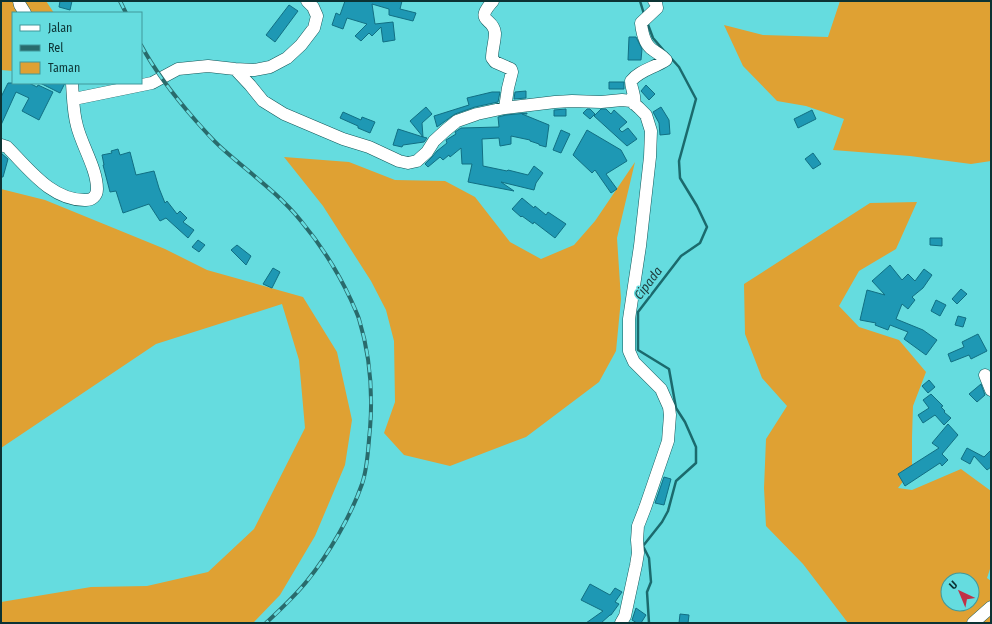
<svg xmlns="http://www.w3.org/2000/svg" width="992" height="624" viewBox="0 0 992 624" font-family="'Fira Sans Condensed',sans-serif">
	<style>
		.green { fill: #dfa133; fill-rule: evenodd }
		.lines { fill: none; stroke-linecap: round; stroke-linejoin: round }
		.stream { stroke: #1b6a6d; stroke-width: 2.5 }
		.building { fill: #1e98b4; stroke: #116f83 }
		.minor-casing { stroke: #135658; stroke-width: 13 }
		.minor { stroke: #fff; stroke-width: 12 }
		.rail-casing { stroke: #296b6c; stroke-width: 4 }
		.rail { stroke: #65dcdf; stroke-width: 2.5; stroke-dasharray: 8; stroke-linecap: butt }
		.labels { text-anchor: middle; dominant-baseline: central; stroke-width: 3; stroke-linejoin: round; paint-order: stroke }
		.water-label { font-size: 13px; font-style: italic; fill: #1d3a3a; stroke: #65dcdf }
	</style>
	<rect width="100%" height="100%" fill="#65dcdf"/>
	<path class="green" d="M1,1H46L54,13H13V71L1,70Z
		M840,1H991V161L971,164L910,156L833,150L844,119L806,106L777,101L743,66L724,25L763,35L828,37Z
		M284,157L349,162L395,180L445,181L475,197L510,242L541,259L574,245L595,221L635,162L617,238L621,299L616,351L599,382L526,437L450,466L404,455L384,433L395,402L394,341L386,310L371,281L323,206Z
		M1,189L45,200L165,249L207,270L303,297L337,352L352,420L345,465L315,536L280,595L253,623H1V602L91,587L147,586L208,572L254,529L305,428L299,360L282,304L156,344L1,448Z
		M917,202L896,249L859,271L839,306L859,327L899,340L926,372L913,406L912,437V470L898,488L912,490L961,469L991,491V566L987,578L991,581V623H848L803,564L766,526L764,488L766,439L787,406L762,378L745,334L744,284L870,203ZM948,580H972V604H948Z"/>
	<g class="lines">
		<path class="stream" d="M640,1L644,14
			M647,22L653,38L665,52
			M649,623L647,592L651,582L649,558L643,546L662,522L668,511L676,481L696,463V447L685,422L676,408L669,369L638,350V312L681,256L700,243L707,227L697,206L680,178L679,161L696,99L679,67L670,57"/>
	</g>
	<path class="building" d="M60,1H72L70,10L59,7Z
		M345,1H402L400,9L416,13L413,21L389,15V9L372,4L375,24L393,22L395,40L383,42L381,27L372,36L369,33L361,41L355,36L367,24L347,18L343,29L332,25L336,13L340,15Z
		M289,5L298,11L275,42L266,35Z
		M629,37H636L642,49L641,60H628Z
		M609,82H624V89H609Z
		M8,83H29L37,87L38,85L53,92L39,120L22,111L29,98L16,92L1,125V97Z
		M40,83H65L60,93Z
		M646,85L655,94L649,100L641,91Z
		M526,91V98L514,99L515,92Z
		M492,92H500L498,102L475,107L455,114L437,127L434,116L469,105L467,98Z
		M426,107L432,114L422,123L423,137L427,138L424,142L403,145L402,147L393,145L398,129L423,137L410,121Z
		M661,107L669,120L670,134L660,135L659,123L653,112Z
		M566,109V116H554V110Z
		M587,109H590L595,114L590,119L583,113Z
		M601,109H606L611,114L614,110L627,122L619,129L622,132L628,128L637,139L627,146L594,116Z
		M812,110L816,119L798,128L794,119Z
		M343,112L361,120L362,117L375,122L370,133L358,128V126L340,118Z
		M527,113V114H522L549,125L546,147L539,145V144L530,141V140L511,136V144L500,146L499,138L482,139L483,166L507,171L508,170L528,175L534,166L543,173L536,183L534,190L501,182L514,191L468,182L472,164H462L461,148L450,157L449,155L443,160L440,157L428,167L425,164L432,157L437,151L447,143L446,140L456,134L455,132L461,128L499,127L498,117L506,115Z
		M561,130L570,134L561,153L553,150Z
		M587,130L621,150L627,161L606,174L617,189L611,193L595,170L592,173L573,155Z
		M118,149L120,155L130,152L136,175L154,171L159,188L165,203L167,201L177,214L180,211L187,218L183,222L194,230L188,238L166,218L160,221L149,204L123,213L116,191L110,192L103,165H104L102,155L112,153L111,151Z
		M1,153L8,159L3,177H1Z
		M813,153L821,164L813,169L805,159Z
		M522,198L534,208L535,206L546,215L548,212L566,224L555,238L534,222L533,224L522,216L521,217L512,209Z
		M930,238H942V246L930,245Z
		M198,240L205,245L199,252L192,247Z
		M237,245L251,256L246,265L231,250Z
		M890,265L902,280L908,274L915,281L924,269L932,275L923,288L912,297L915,300L908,309L902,304L896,319L923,330L937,340L926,355L904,339L908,332L890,325L888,330L875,325L876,323L860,320L867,290L885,295L872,281Z
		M273,268L280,272L272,288L263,284Z
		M961,289L967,294L957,304L952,299Z
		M936,300L946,305L940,316L931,311Z
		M958,316L966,318L963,327L955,325Z
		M978,334L987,351L971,359L969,355L951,362L948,354L964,347L962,342Z
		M929,380L935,387L928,393L922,386Z
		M981,384L985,395L977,402L969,394Z
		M931,394L943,406L941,407L945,411L944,412L951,418L944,425L935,415L923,423L918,415L929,408L923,400Z
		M948,424L958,435L942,454L948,460L942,466L940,463L905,486L898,474L939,448L932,443Z
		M967,448L984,457L991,450V467L987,470L974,456L970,464L961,459Z
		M664,477L671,479L664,505L655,503Z
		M590,584L610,595L615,588L622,592L615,602L619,604L611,615H610L601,623H586L603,611L581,600Z
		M636,608L646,615L641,623H637L632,620Z
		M680,614L689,615L688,623H679Z"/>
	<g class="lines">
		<defs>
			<path id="minor" d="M19,1L20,5L25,13
				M493,1C473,23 494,17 495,33C495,41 492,50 492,58L495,62L511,69L512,72L508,88L505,108
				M235,69L250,85L263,101L284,114L343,139L369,147L399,161L408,163L417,161L427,152L434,141L446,130L457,121L477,114L505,108L555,102L572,101L601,102L622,100L631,101L639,108L646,115L651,131L650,157L640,246L629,319V351L634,362L661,389L669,407L670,415L668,441L645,508L638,526L637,540L638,553L636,565L625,616L621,623
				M74,99L152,83L178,69L208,66L235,69L254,70L270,67L287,58L301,45L314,28L317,16L313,7L307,1
				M634,104C636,95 631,90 631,81C640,70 654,68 666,60C662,55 658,54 653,50C645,45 642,32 641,23L657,8L656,3L654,1
				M1,145L7,147C29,169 52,201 86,200C92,200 97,196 97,189C97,169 82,146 77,126C73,112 73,97 72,83
				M985,375L991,390
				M973,623L991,607"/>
		</defs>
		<use href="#minor" class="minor-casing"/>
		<use href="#minor" class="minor"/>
		<defs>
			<path id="rail" d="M120,1L126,13
				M141,45C156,73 175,97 196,121C205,131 214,142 225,151C251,174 279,194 301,221C321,245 338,272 351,300C354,307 357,313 359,319C370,355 373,392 370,429C368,447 368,467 362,484C351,516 328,555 307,581C295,596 281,609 266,623"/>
		</defs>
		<use href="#rail" class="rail-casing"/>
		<use href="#rail" class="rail"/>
	</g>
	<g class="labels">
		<g class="water-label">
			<text transform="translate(648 283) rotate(-53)">Cipada</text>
		</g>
	</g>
	<rect width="992" height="624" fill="none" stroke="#0c3334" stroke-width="4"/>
	<rect x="12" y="12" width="130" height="72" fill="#65dcdf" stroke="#41989b"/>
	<rect x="20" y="25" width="20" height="6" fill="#ffffff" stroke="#41989b"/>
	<text x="48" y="32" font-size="12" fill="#0c3334">Jalan</text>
	<rect x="20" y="45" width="20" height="6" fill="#296b6c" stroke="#41989b"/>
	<text x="48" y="52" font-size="12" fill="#0c3334">Rel</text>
	<rect x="20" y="62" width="20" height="12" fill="#dfa133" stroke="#41989b"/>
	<text x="48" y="72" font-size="12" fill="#0c3334">Taman</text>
	<g transform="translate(960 592) rotate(316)"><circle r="19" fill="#65dcdf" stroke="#41989b"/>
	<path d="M0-3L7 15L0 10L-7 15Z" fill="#c13147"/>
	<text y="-6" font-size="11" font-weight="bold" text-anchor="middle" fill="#0c3334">U</text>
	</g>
</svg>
